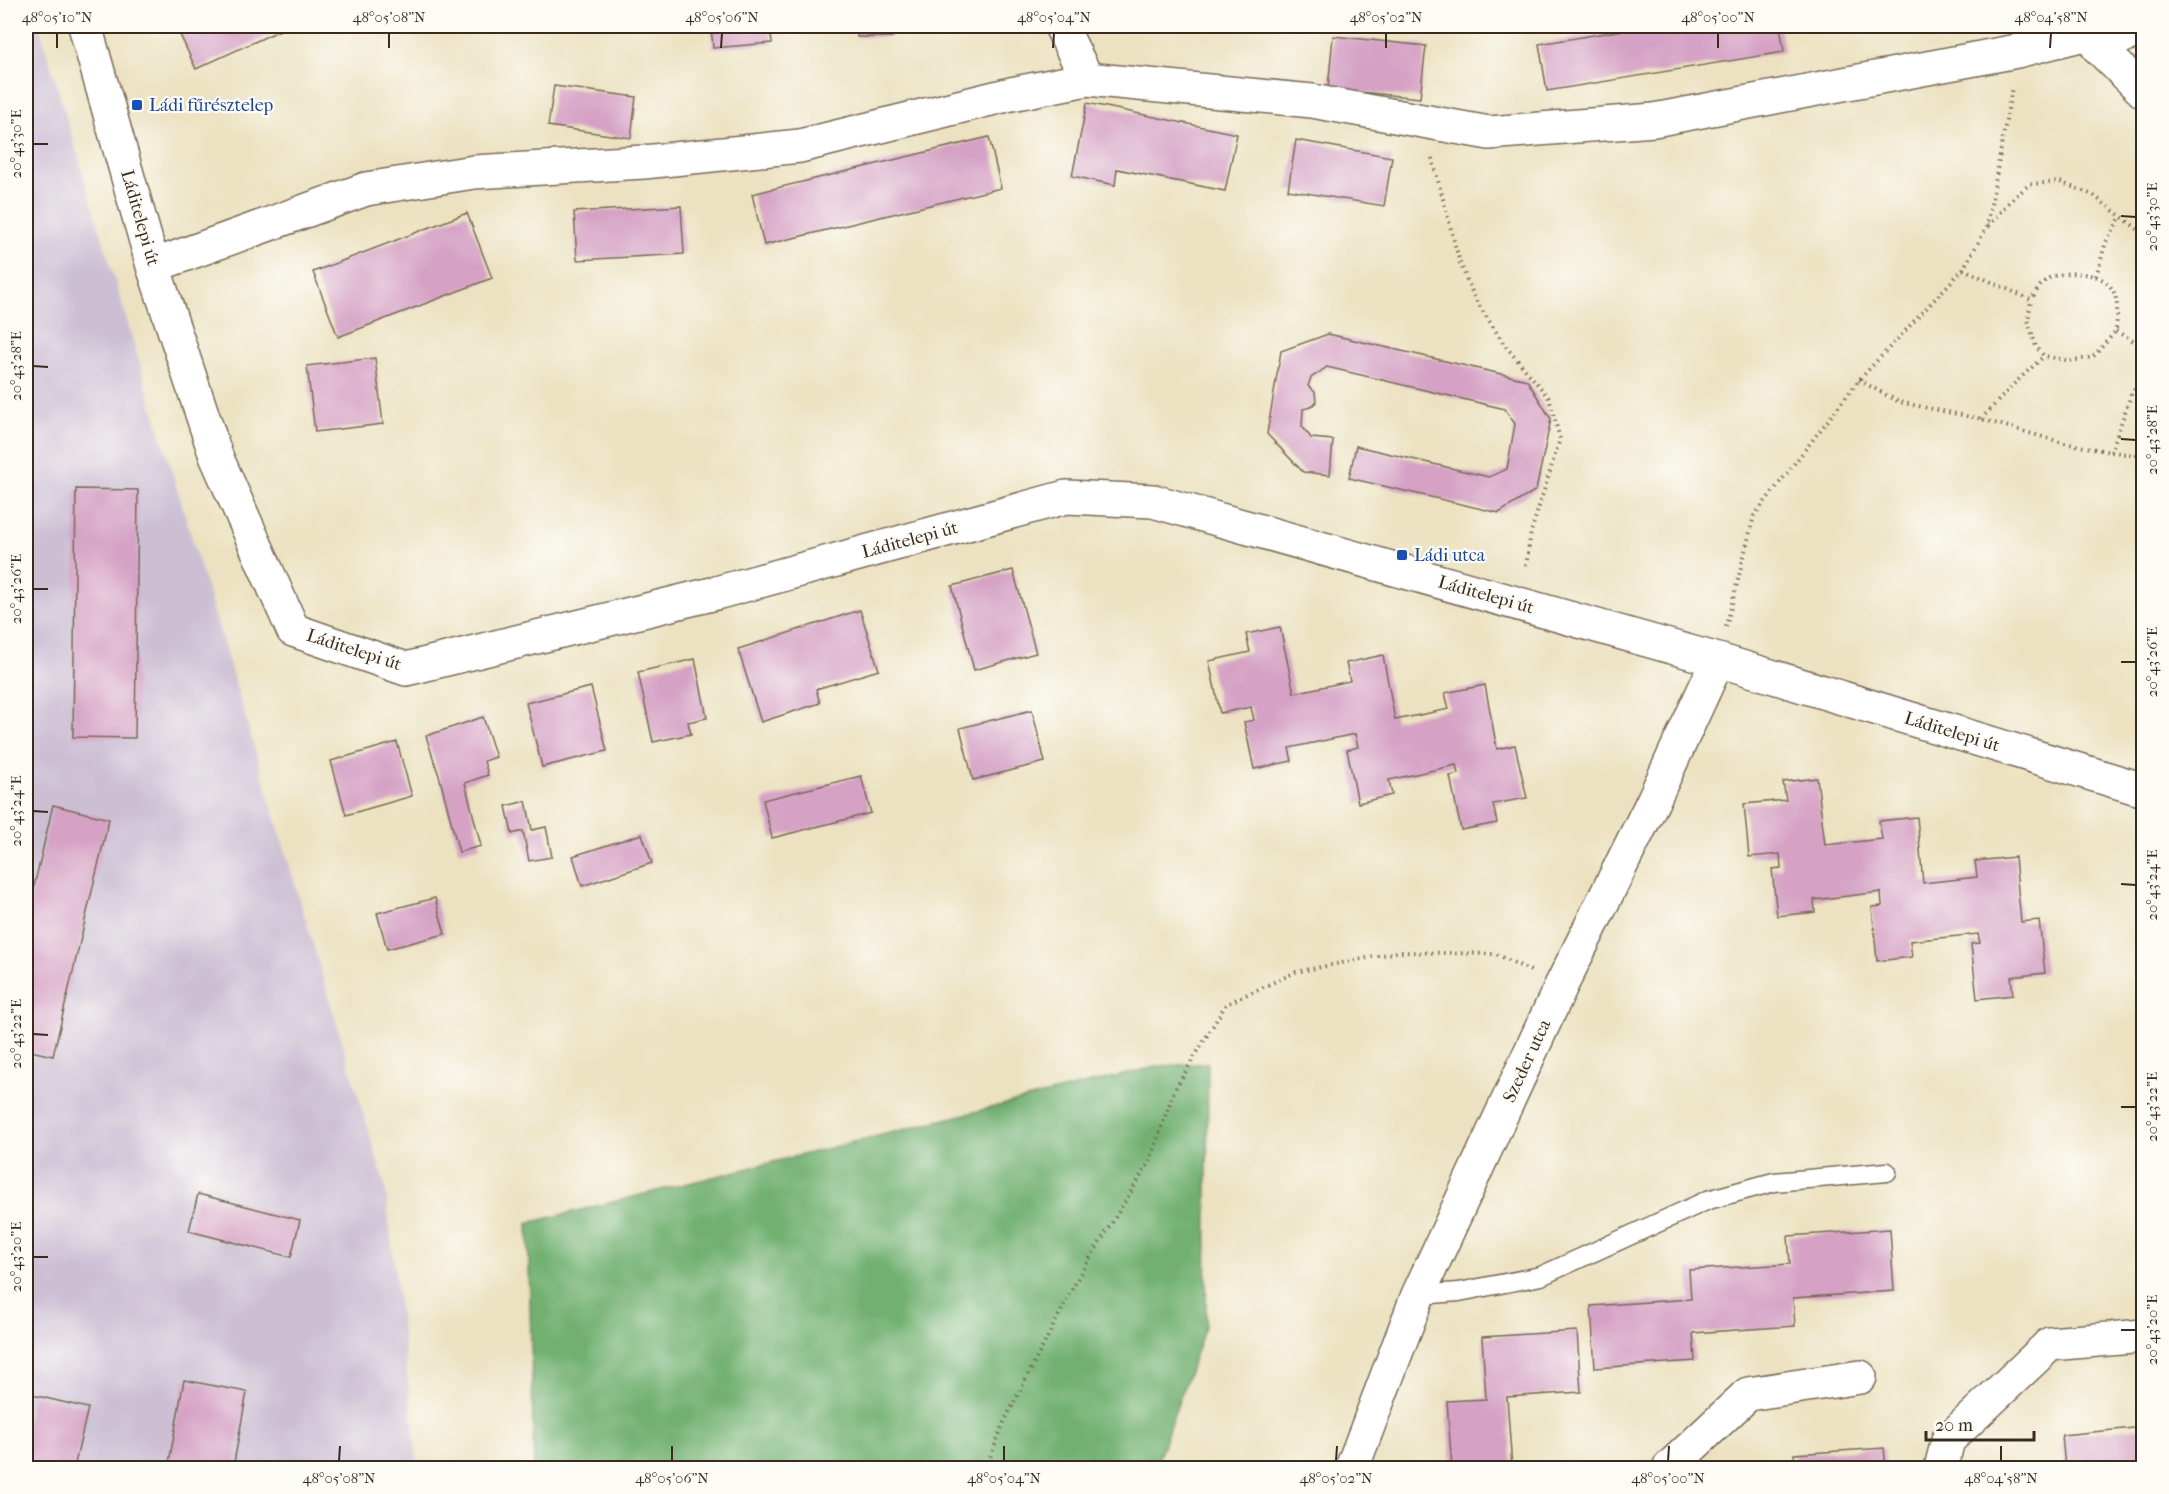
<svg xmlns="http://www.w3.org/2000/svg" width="2169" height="1494" viewBox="0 0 2169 1494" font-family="'IM FELL French Canon',serif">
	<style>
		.industrial { fill: #ccbfd4 }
		.forest { fill: #71b071; stroke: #566d48; stroke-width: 1.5 }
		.building { fill: #d5a2c5 }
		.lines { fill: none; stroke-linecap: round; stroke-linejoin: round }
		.lane-casing { stroke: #796a57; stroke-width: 21 }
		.street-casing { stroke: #796a57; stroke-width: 36 }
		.path { stroke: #796a57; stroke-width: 4; stroke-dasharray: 1.5 4.5; stroke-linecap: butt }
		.lane { stroke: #fff; stroke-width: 18 }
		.street { stroke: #fff; stroke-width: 33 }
		.ticks { fill: none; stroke: #3b2a1e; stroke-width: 2 }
		.transit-dot { fill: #1a4fb4; stroke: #fdfcf7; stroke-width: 2 }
		.labels { text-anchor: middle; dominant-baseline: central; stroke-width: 4.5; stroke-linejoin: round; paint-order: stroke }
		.transit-label { font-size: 18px; fill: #164399; stroke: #fdfcf7; text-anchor: start }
		.street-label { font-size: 18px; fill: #3b2a1e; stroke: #fdfcf7 }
		.neatline { fill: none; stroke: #3b2a1e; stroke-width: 2 }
		.ticks-label { font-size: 15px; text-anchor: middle; fill: #3b2a1e }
	</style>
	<rect width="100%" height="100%" fill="#fdfcf7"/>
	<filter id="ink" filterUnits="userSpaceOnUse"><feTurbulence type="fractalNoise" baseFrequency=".0167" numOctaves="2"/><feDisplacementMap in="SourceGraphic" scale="12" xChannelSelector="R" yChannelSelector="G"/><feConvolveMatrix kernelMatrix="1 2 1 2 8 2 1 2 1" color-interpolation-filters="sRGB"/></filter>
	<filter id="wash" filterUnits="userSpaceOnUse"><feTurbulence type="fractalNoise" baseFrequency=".008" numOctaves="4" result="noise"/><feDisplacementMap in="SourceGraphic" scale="24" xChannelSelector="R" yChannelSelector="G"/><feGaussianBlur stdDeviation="1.35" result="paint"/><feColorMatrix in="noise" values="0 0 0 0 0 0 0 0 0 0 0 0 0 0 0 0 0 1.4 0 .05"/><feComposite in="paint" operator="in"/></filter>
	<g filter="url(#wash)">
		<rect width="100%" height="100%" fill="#ece2c1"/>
		<path class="industrial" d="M40,29L385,1186L418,1468H26V31Z"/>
		<path class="forest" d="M1208,1063L1206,1324L1155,1468H534L528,1223L1159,1066Z"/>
		<g id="blocks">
			<path class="building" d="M176,26H289L196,69Z
				M711,26H770L772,43L713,48Z
				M857,26H893L892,37H857Z
				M1648,26H1780L1784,52L1547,91L1539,44Z
				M1333,36L1426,46L1420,98L1328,89Z
				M554,86L636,97L631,138L548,126Z
				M1087,103L1237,134L1225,191L1117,169L1115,185L1072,176Z
				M989,137L1001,188L764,245L752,194Z
				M1296,140L1392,157L1384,206L1288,190Z
				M681,206L684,254L577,260L574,212Z
				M467,213L492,278L338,337L313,272Z
				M1328,334L1527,380L1551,419L1536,490L1499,513L1349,478L1356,446L1489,477L1507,469L1515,424L1505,409L1327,367L1311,378L1308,386L1315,392L1316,402L1311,407L1303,409L1302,426L1311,438L1333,440L1330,475L1303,472L1267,434L1281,351Z
				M375,358L383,424L315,432L307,366Z
				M76,489L138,490L135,738L73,737Z
				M1013,570L1036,653L974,670L952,586Z
				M860,610L879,670L816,689L820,703L761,722L738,649Z
				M1280,627L1294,693L1350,681L1346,663L1383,655L1395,720L1449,709L1445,693L1485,685L1497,749L1515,745L1527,798L1493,804L1497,823L1461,830L1450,776L1458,774L1456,765L1389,780L1392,795L1358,803L1347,750L1358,747L1355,734L1289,748L1292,761L1254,769L1244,722L1254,720L1251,707L1220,713L1209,661L1250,652L1246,634Z
				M695,659L707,718L688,722L691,734L653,742L638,672Z
				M591,687L607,751L542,767L526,703Z
				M1032,710L1045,762L973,780L960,728Z
				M483,717L496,757L484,761L488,775L465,783L481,846L459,852L440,779L426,736Z
				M397,742L412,796L346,815L331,761Z
				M861,776L871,813L772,838L763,800Z
				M1817,778L1825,845L1882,839L1879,821L1917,817L1923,883L1977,877L1975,861L2015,857L2021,922L2039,920L2045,973L2011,977L2013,995L1977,999L1971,944L1980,943L1978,934L1910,941L1912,957L1877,961L1872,907L1882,906L1881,892L1814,900L1815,912L1777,916L1772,869L1781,868L1780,854L1749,857L1744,804L1786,800L1783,782Z
				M526,801L532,830L546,827L552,857L529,861L523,831L512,834L506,806Z
				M53,805L109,819L53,1056L26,1050V921Z
				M642,834L652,863L582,886L573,856Z
				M435,898L445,934L387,949L377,913Z
				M198,1194L300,1220L291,1257L189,1231Z
				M1890,1229L1894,1291L1793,1298L1795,1326L1693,1333L1695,1361L1595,1368L1591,1306L1691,1299L1689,1270L1790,1264L1788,1236Z
				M1577,1331L1581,1392L1507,1397L1512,1468H1452L1447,1401L1486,1399L1482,1337Z
				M184,1380L247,1392L233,1468H168Z
				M33,1395L88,1408L74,1468H26V1429Z
				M2144,1427V1468H2065L2062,1435Z
				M1884,1448L1886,1468H1795L1794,1454Z"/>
		</g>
	</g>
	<g filter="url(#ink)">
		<use href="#blocks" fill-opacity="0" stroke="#796a57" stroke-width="1.5"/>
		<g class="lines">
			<defs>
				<path id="lane" d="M1418,1295L1459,1292L1541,1276L1708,1200L1774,1182L1887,1172"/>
				<path id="street" d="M85,26L153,266L216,456L293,630L406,669L716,593L1066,497L1153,501L1718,660L2144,790
					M1061,26L1087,79
					M2096,26L2098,47L2144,92
					M2098,47L2144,27
					M153,266L366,189L474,172L644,162L800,146L1011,94L1087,79L1312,101L1489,133L1654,120L2017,51L2096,31
					M1352,1468L1418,1295L1561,986L1653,801L1718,660
					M1669,1468L1748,1394L1860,1377
					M1941,1468L1948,1440L2050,1344L2144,1336"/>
			</defs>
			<use href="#lane" class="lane-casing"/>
			<use href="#street" class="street-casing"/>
			<path class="path" d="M1432,158L1460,263L1475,299L1504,344L1549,398L1560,439L1531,532L1526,567
				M1988,226L2010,201L2030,184L2060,182L2093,195L2144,234
				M1963,269L2031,300L2028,320L2036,347L2044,356L2071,361L2093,357L2116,331C2117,316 2120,299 2110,286C2099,271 2058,269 2045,281C2039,285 2035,295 2031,300
				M2096,276L2106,242L2120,218
				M2116,331L2144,347
				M1859,380L1899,402L1981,419L2064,443L2111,452L2144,456
				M1981,419L2015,383L2044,356
				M2111,452L2132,392L2144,372
				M1726,627L1754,516L1859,380L1963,269L1987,227L2012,87
				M986,1468L1004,1422L1079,1276L1150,1161L1174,1091L1226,1004L1296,972L1397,952L1496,954L1531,971"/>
			<use href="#lane" class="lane"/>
			<use href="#street" class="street"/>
		</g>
	</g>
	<path class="ticks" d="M57,48V33M389,48V33M721,48L722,33M1053,48L1054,33M1386,48V33M1718,48V33M2050,48L2051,33M33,144H48M2121,216L2136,217M33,366L48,367M2121,439L2136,440M33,589H48M2121,662H2136M33,811L48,812M2121,884L2136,885M33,1034L48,1035M2121,1107H2136M33,1257H48M2121,1330H2136M339,1461L340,1446M672,1461V1446M1004,1461V1446M1336,1461L1337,1446M1668,1461L1669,1446M2001,1461V1446"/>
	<g class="transit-dot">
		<rect x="131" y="99" width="12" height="12" rx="3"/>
		<rect x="1396" y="549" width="12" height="12" rx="3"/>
	</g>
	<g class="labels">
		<g class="transit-label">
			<text x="149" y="105">Ládi fűrésztelep</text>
			<text x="1414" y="555">Ládi utca</text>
		</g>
		<g class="street-label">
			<text transform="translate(140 218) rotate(74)">Láditelepi út</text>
			<text transform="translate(910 540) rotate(-15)">Láditelepi út</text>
			<text transform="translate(1486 595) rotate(16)">Láditelepi út</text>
			<text transform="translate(354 650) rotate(18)">Láditelepi út</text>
			<text transform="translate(1952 732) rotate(17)">Láditelepi út</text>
			<text transform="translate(1527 1061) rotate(-65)">Szeder utca</text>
		</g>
	</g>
	<rect width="2169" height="1494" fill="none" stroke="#fdfcf7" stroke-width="66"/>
	<path d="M1926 1431v9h108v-9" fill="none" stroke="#3b2a1e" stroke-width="3"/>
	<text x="1935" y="1431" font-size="18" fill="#3b2a1e" stroke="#fdfcf7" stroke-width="4.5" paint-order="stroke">20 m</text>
	<rect x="33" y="33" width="2103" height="1428" class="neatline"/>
	<g class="ticks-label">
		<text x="57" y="22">48°05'10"N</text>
		<text x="389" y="22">48°05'08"N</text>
		<text x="722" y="22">48°05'06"N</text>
		<text x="1054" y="22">48°05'04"N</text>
		<text x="1386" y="22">48°05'02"N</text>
		<text x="1718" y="22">48°05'00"N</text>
		<text x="2051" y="22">48°04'58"N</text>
		<text transform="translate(16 144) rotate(-90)" y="5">20°43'30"E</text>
		<text transform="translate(2152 217) rotate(-90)" y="5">20°43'30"E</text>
		<text transform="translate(16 366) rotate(-90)" y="5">20°43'28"E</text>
		<text transform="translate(2152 440) rotate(-90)" y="5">20°43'28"E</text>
		<text transform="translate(16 589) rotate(-90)" y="5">20°43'26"E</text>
		<text transform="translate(2152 662) rotate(-90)" y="5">20°43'26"E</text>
		<text transform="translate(16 811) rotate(-90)" y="5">20°43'24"E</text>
		<text transform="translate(2152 885) rotate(-90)" y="5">20°43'24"E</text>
		<text transform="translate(16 1034) rotate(-90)" y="5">20°43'22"E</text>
		<text transform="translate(2152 1107) rotate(-90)" y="5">20°43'22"E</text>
		<text transform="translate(16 1257) rotate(-90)" y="5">20°43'20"E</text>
		<text transform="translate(2152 1330) rotate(-90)" y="5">20°43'20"E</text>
		<text x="339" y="1483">48°05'08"N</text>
		<text x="672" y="1483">48°05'06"N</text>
		<text x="1004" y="1483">48°05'04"N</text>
		<text x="1336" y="1483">48°05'02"N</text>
		<text x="1668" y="1483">48°05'00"N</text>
		<text x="2001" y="1483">48°04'58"N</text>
	</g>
</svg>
